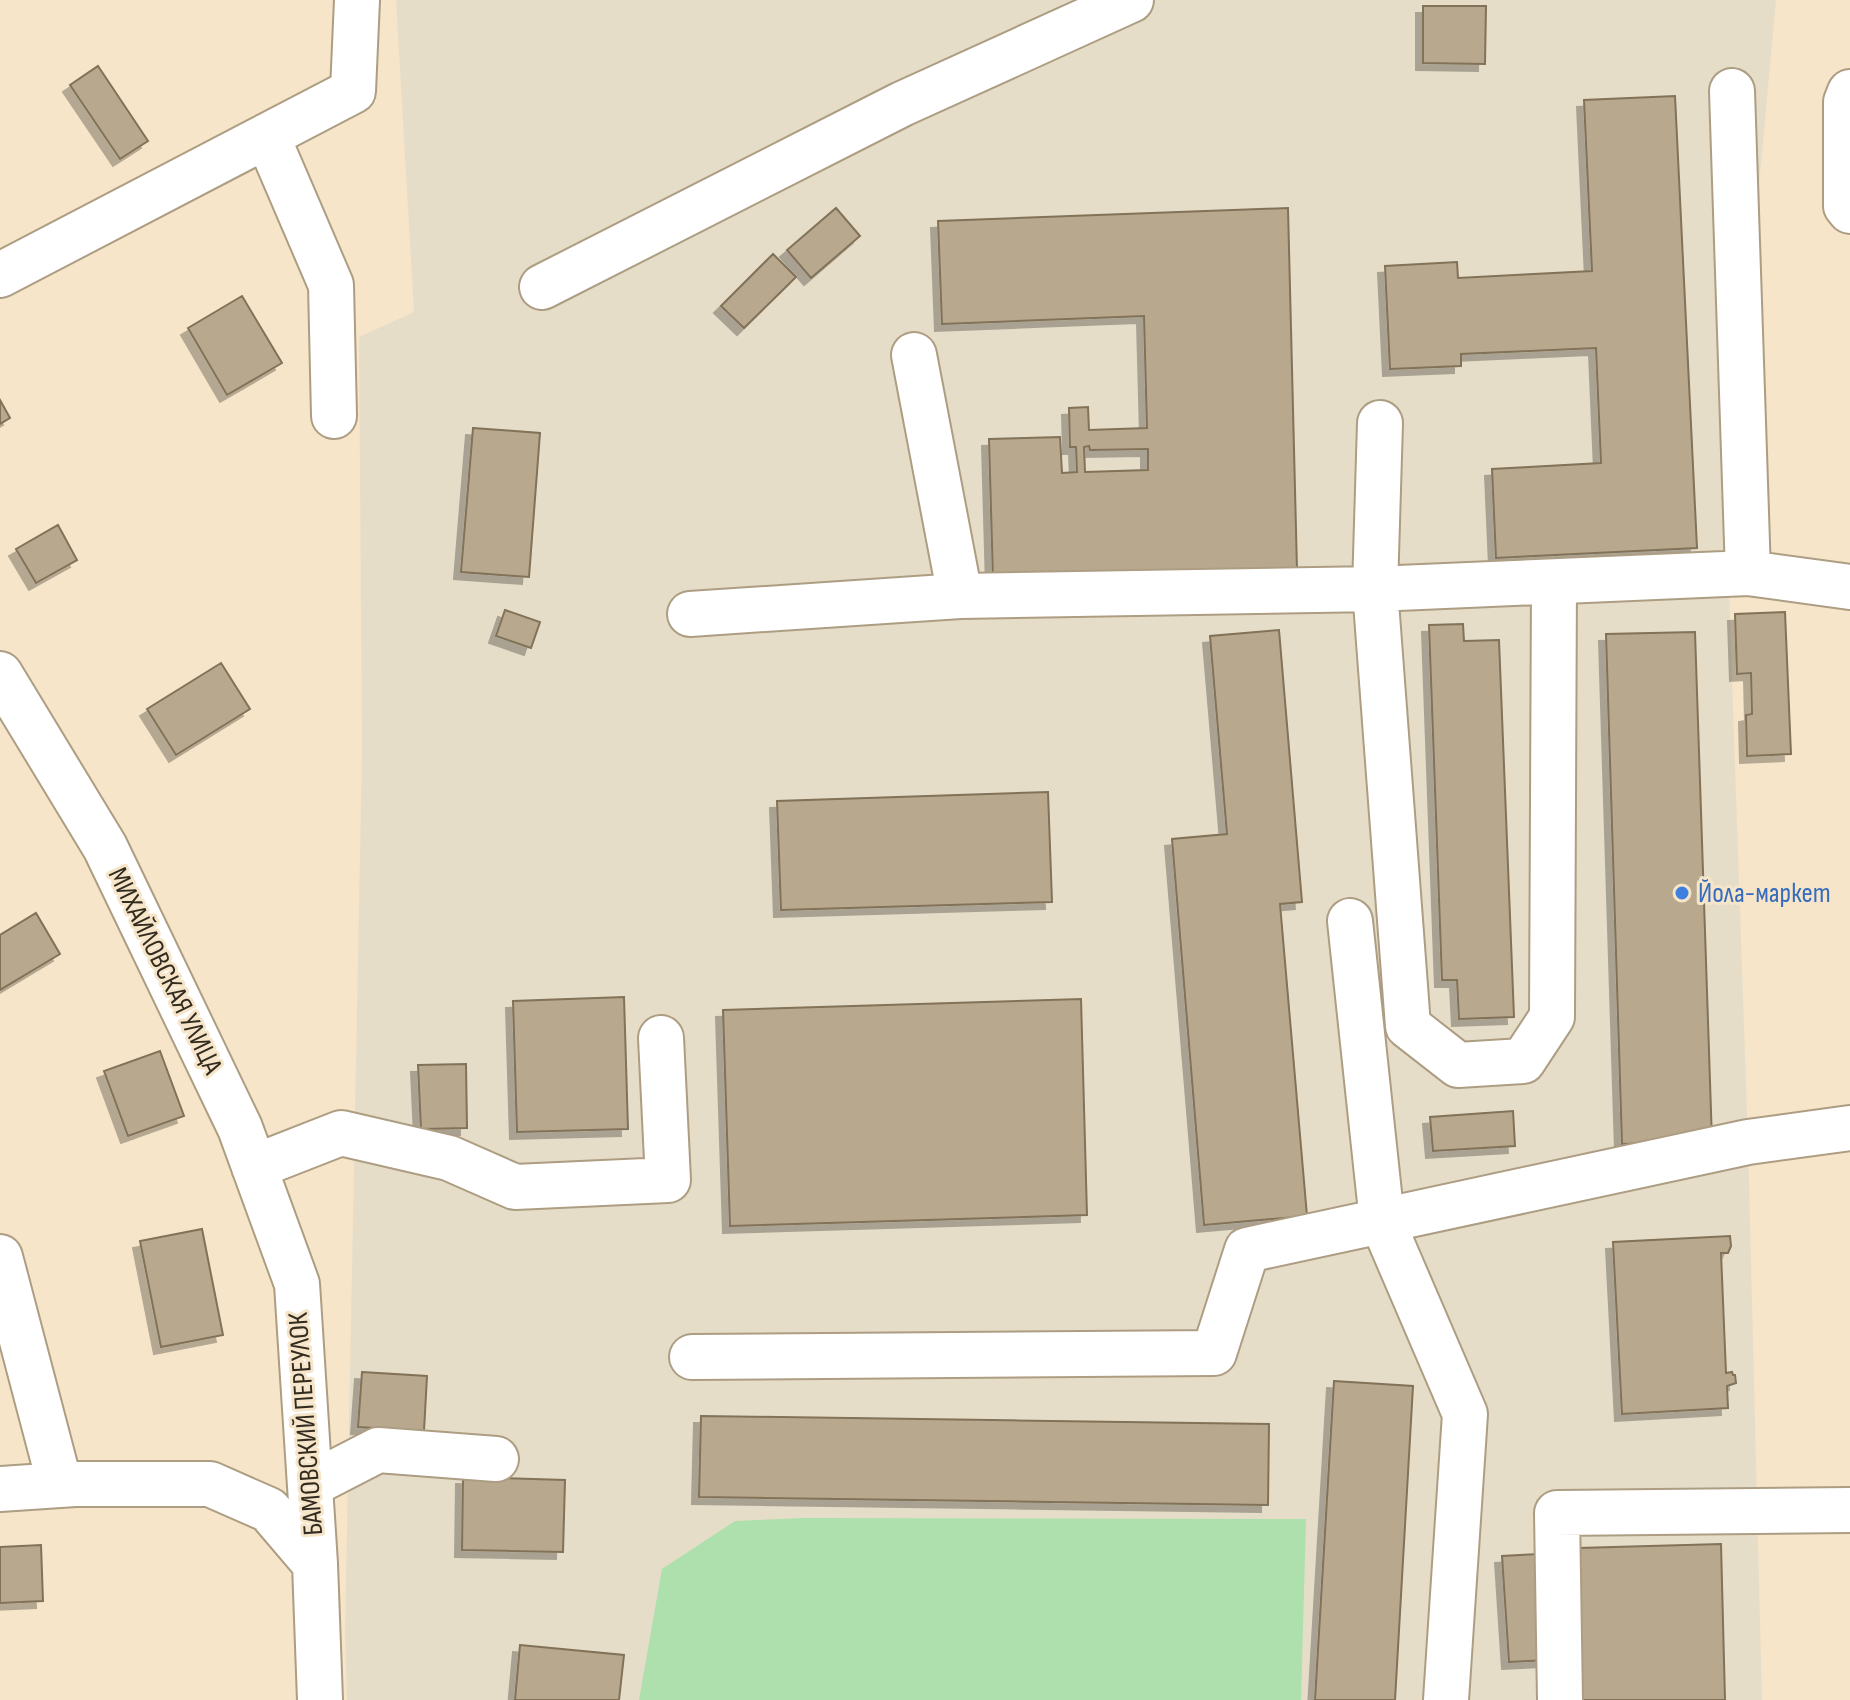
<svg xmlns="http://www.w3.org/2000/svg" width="1850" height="1700" viewBox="0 0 1850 1700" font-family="'Sofia Sans Condensed',sans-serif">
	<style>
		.industrial { fill: #e6ddc8 }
		.green { fill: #ade0ad }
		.building { fill: #b8a88d; stroke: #817259; stroke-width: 2; fill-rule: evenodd; filter: url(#shadow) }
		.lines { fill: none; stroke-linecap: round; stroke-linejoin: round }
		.minor-casing { stroke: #ad9d82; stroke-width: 48 }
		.minor { stroke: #fff; stroke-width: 44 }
		.shop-dot { fill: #3f7fe0; stroke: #f6e5c9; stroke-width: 3 }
		.labels { text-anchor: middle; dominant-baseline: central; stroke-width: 6; stroke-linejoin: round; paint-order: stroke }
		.shop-label { font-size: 28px; fill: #366cbe; stroke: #f6e5c9; text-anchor: start }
		.street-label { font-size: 28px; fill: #322b20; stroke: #f6e5c9 }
	</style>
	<defs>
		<filter id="shadow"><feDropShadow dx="-7" dy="7" stdDeviation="0" flood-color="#0004"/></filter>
	</defs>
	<rect width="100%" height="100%" fill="#f6e5c9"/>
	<path class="industrial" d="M396,0H1776L1727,533L1748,1142L1762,1700H347L345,1634L362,750L359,337L414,312Z"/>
	<path class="green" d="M803,1518L1306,1519L1301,1700H639L662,1569L735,1521Z"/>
	<path class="building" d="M1423,6H1486L1485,64L1423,63Z
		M98,66L148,141L120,159L70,85Z
		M1675,96L1697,548L1496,558L1492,469L1601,463L1596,348L1461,354V366L1390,369L1385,266L1457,262L1458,278L1592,271L1584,100Z
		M836,208L860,236L811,278L787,250Z
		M1288,208L1297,570L993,579L989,439L1060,437L1062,473L1077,472L1076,447H1070L1069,408L1088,407L1089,430L1147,428L1144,316L942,324L938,221ZM1089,446L1090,450L1148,449V470L1085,472L1084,447Z
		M773,254L796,277L744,328L721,306Z
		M242,296L282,363L227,395L188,328Z
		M0,400L10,418L0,424Z
		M473,428L540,433L529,577L461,572Z
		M58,525L77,560L36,583L16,549Z
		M505,610L540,622L531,648L496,636Z
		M1785,612L1791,754L1747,756L1746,715L1752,714L1751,673L1737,674L1735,614Z
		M1463,624L1464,641L1499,640L1514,1017L1459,1019L1457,980H1442L1429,625Z
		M1279,630L1302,902L1280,904L1307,1216L1204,1225L1172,839L1227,834L1210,636Z
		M1695,632L1712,1141L1622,1144L1606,634Z
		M221,663L250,709L176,755L147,709Z
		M1048,792L1052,902L781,910L777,801Z
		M36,913L60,954L0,990V935Z
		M624,997L628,1129L517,1132L513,1001Z
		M1081,999L1087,1215L730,1226L723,1010Z
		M160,1051L184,1116L128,1136L104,1071Z
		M466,1064L467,1128L421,1129L418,1065Z
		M1513,1111L1515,1146L1433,1151L1430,1117Z
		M202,1229L223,1335L161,1347L140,1241Z
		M1730,1236L1731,1246L1728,1253H1721L1726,1373L1732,1372L1733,1375H1735L1736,1383L1727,1386L1728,1408L1622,1414L1613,1242Z
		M362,1372L427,1376L424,1431L358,1427Z
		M1334,1381L1413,1386L1395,1700H1315Z
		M701,1416L1269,1424L1268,1505L699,1497Z
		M463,1477L565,1480L563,1552L462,1550Z
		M1721,1544L1725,1700H1582L1578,1548Z
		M41,1545L43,1601L0,1603V1547Z
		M1539,1554L1546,1660L1509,1662L1502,1556Z
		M520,1645L624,1655L619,1700H515Z"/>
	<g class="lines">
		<defs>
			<path id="minor" d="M1732,91L1748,573
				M1850,92L1846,102V206L1850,211
				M267,136L331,285L334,416
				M0,275L353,91L357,0
				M542,287L902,104L1131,0
				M914,355L960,596
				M1380,423L1375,589L1408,1026L1458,1065L1523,1061L1552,1017L1554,583
				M690,614L960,596L1375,589L1748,573L1850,587
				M0,674L105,847L240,1128L297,1284L315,1564L320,1700
				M1350,921L1382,1221L1465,1414L1446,1700
				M254,1167L341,1133L449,1158L515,1187L668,1180L661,1038
				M0,1257L60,1485
				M692,1357L1214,1353L1247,1250L1748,1142L1850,1128
				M310,1485L378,1450L496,1459
				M0,1489L75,1484H210L269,1510L315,1564
				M1560,1700L1557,1513L1850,1510"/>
		</defs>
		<use href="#minor" class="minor-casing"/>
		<use href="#minor" class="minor"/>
	</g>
	<circle class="shop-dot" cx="1682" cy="893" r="8"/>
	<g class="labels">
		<g class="shop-label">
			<text x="1698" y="893">Йола-маркет</text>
		</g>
		<g class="street-label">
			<text transform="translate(165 971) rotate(64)">МИХАЙЛОВСКАЯ УЛИЦА</text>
			<text transform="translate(306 1424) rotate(-94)">БАМОВСКИЙ ПЕРЕУЛОК</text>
		</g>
	</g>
</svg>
